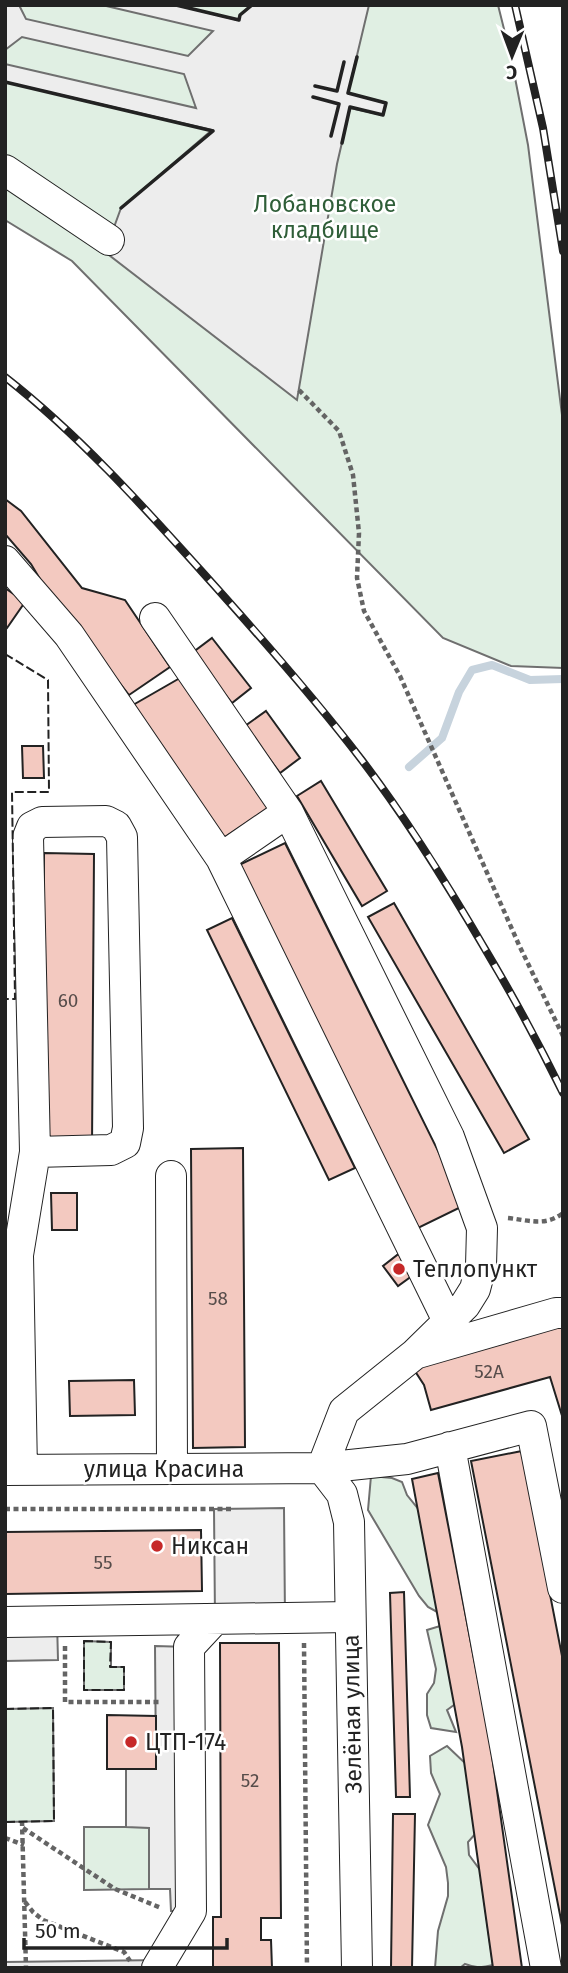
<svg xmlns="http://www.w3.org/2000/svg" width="568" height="1973" viewBox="0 0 568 1973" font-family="'Fira Sans',sans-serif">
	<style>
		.green { fill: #e0efe3; stroke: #6f6f6f; stroke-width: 2 }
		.parking { fill: #ededed; stroke: #6f6f6f; stroke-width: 2 }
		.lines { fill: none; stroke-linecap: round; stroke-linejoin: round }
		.stream { stroke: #c7d3dd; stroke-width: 8 }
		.building { fill: #f3c9c0; stroke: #222; stroke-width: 2 }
		.minor-casing { stroke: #222; stroke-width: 32 }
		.path { stroke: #646464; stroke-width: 4.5; stroke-dasharray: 5 3.5; stroke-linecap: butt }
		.minor { stroke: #fff; stroke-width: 30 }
		.rail-casing { stroke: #222; stroke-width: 8 }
		.rail { stroke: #fff; stroke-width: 5; stroke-dasharray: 16; stroke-linecap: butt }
		.fence { stroke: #222; stroke-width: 2; stroke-dasharray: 9 3.5; stroke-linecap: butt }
		.wall { stroke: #222; stroke-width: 3.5 }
		.poi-dot { fill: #c62828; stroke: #fff; stroke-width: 2.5 }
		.labels { text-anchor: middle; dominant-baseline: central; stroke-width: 5; stroke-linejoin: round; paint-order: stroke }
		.number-label { font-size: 19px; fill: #564c4a }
		.park-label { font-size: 23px; fill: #2f5e38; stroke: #fff }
		.poi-label { font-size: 23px; fill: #222; stroke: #fff; text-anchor: start }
		.street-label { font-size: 23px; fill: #222; stroke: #fff }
	</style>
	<rect width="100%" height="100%" fill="#fff"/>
	<path class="green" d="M5,5H498L511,57L528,145L562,415L563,668L511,666L443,638L72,261L5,220Z
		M371,1476L392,1478L402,1482L407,1495L419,1510L439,1613L428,1607L419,1596L368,1510Z
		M440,1626L458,1702L447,1710L456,1732L431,1728L427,1715V1694L434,1683L436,1669L427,1630Z
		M84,1641L111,1642V1667H124V1690H84Z
		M53,1708L54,1821L5,1822V1709Z
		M447,1746L466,1764L484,1824L468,1842L469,1855L480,1870L493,1965C482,1968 475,1968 465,1964L460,1968H435L438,1931L448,1896V1883L446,1867L428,1825L440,1794L431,1773L430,1756Z
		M84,1827H149V1889L84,1890Z"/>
	<path class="parking" d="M5,5H19L26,19L188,56L213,31L102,5H176L238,20L240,15L252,5H369L348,93L386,103L383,115L350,108L337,164L297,400L105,252L121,208L212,130L5,82V64L196,108L184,74L22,37L5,50Z
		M284,1508L285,1618L215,1619L214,1509Z
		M57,1621L58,1660L5,1661V1622Z
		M155,1646L189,1647L191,1911H171L170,1889H149V1828L126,1827V1769H156Z
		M162,1960L157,1968H5V1962Z"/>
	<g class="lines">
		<path class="stream" d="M409,767L442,738L459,692L472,670L492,665L530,680L563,679"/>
	</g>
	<path class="building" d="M5,499L21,511L82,588L125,600L170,667L129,695L46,589L31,564L5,534Z
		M5,588L25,602L7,628L5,627Z
		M212,638L251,688L232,703L192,653Z
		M180,678L270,808L222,839L133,705Z
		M266,711L300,758L280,773L245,726Z
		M22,746H43L44,778H23Z
		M321,781L387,891L362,906L297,796Z
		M285,843L465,1205L418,1228L239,865Z
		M44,853L94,854L92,1147H42Z
		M394,903L529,1139L504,1153L368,917Z
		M232,918L355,1168L329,1180L207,930Z
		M243,1148L245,1447L193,1448L191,1149Z
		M51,1193H77V1230H52Z
		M401,1252L416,1273L398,1286L383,1266Z
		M563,1322V1419L550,1377L431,1410L424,1385L411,1365Z
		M134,1380L135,1415L70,1416L69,1381Z
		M522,1451L563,1661V1930L471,1461Z
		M438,1473L490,1741L522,1968H493L462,1747L412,1479Z
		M201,1530L202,1591L5,1594V1532Z
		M404,1592L410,1797H396L390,1593Z
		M220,1643H279L281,1918H261V1940H271L272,1968H213V1917H221Z
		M107,1715L156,1716V1769H107Z
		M393,1814H415L412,1968H391Z"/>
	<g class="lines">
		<defs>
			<path id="minor" d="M5,170L109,240
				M5,561L69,635L221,858L448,1321
				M155,618L288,812L449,1137L482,1228L481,1266L475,1289L465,1305L415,1354L344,1411L322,1468
				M221,858L288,812
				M171,1176L172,1468
				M418,1353L556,1313H563
				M450,1447L546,1968
				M322,1468L342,1494L349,1522L357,1968
				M5,1470L322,1468L407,1459L531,1426L563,1588
				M22,1470L18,1255L35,1152L28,837L32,827L42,822L106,821L116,826L122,837L128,1128L125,1143L111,1150L35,1152
				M5,1622L350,1617
				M157,1968L191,1911L189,1647L215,1619"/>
		</defs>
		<use href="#minor" class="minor-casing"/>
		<path class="path" d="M299,390L339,431L353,475L359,533L357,578L364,611L400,676L519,945L563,1036
			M508,1218C528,1220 545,1227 563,1213
			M5,1509H234
			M304,1643L307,1968
			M65,1646V1702H162
			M22,1821L26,1968
			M23,1828L115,1889L161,1908
			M5,1838L24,1845
			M25,1902L33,1912L43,1920L124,1952L130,1961"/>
		<use href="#minor" class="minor"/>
		<defs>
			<path id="rail" d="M515,5L543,128L563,251
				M5,377C78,434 142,505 204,574C258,634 312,695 361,759C407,819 447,884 485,949C513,996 539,1044 563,1093"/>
		</defs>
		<use href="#rail" class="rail-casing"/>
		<use href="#rail" class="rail"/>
		<path class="fence" d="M5,654L48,680L49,792H12L15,999H5
			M84,1641L111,1642L110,1667H124V1690H84Z
			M5,1709L53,1708L54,1821L5,1822"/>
		<path class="wall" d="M176,5L239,20L240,15L252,5
			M5,82L213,131L121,208
			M315,86L337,91L344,62
			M313,97L339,104L331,136
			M342,143L350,107L383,115L386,103L348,93L357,57"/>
	</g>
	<g class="poi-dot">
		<circle cx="399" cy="1269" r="7"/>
		<circle cx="157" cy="1546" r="7"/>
		<circle cx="131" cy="1742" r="7"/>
	</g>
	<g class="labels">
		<g class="number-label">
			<text x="68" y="1000">60</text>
			<text x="218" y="1298">58</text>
			<text x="489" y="1371">52А</text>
			<text x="103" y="1562">55</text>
			<text x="250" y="1780">52</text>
		</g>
		<g class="park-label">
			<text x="325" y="204">Лобановское<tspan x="325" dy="26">кладбище</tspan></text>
		</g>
		<g class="poi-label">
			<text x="413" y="1269">Теплопункт</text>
			<text x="171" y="1546">Никсан</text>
			<text x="145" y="1742">ЦТП-174</text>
		</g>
		<g class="street-label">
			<text x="164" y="1469">улица Красина</text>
			<text transform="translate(352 1714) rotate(-91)">Зелёная улица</text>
		</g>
	</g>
	<rect width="568" height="1973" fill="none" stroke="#222222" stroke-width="14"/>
	<g transform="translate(512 56) rotate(181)" stroke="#ffffff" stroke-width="5" paint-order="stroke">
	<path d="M0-5L12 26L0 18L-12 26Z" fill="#222222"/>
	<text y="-10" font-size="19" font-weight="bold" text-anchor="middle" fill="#222222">С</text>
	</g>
	<path d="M24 1938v10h203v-10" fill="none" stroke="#222222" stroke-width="3.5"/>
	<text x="35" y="1938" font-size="21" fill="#222222" stroke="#ffffff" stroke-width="5" paint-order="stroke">50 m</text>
</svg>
